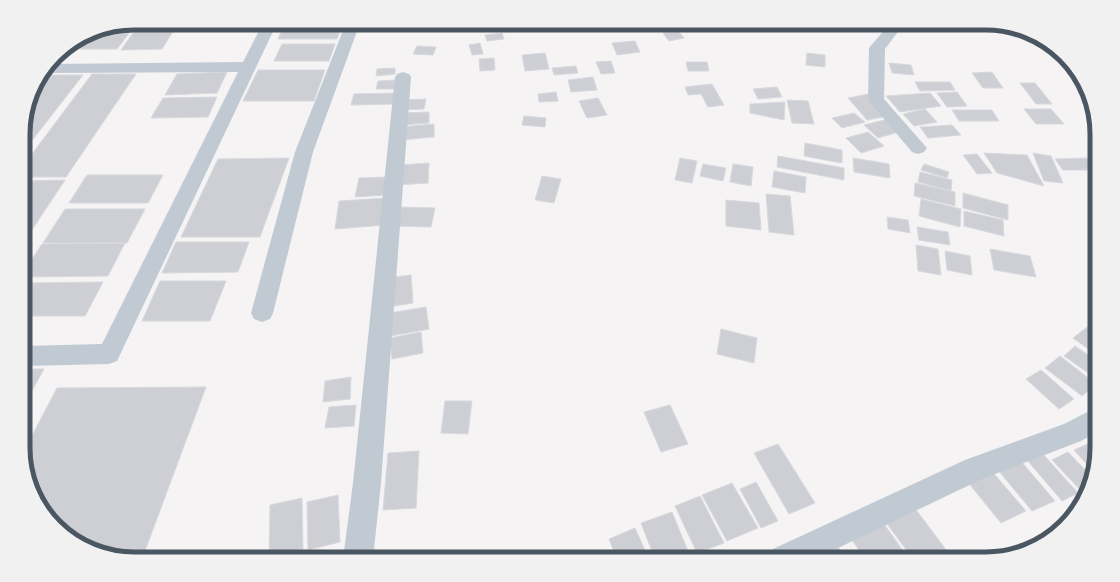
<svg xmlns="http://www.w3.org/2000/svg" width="1120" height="582" viewBox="0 0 1120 582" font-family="'Fira Sans',sans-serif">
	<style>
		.building { fill: #cdcfd5; stroke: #d7d9de }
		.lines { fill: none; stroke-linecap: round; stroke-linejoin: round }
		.minor { fill: #c1cad2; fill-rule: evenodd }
		.rim { fill: none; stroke: #4a5661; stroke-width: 5 }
	</style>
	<rect width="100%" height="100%" fill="#f5f3f3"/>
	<path class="building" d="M137,23L117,49H78L93,31Z
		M140,23H178L162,49L121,50Z
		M285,23H343L337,39H278Z
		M861,23H881L885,26L868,29Z
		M678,31L684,38L669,41L663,33Z
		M502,33L504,39L487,41L485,35Z
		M85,36L73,51H61Z
		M635,41L640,52L617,55L612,43Z
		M480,43L483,54L472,55L469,45Z
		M282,44H335L329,61H274Z
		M417,46L436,47L433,55L413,54Z
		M545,53L549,69L525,71L522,55Z
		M807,53L825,55V67L806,65Z
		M494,58L495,70L480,71L479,59Z
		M611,61L615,73L601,74L596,62Z
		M686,62H707L709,71H688Z
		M889,63L911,65L914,75L892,73Z
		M576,66L578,73L554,75L552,68Z
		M395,68V74L376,76L377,69Z
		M258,70H325L314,101H243Z
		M227,72L217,93L165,95L177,74Z
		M992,72L1003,88H983L972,73Z
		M92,74H136L66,177H23V166Z
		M43,75H83L23,152V127L34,85Z
		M593,77L597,90L571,92L568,80Z
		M398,80L396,89H376L378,81Z
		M915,82H950L955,90L920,91Z
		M1020,83H1035L1052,104H1036Z
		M712,84L724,105L708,107L701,94L688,95L685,87Z
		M777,87L782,97L758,99L753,89Z
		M556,92L558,101L539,102L538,94Z
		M957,92L967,106L947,107L937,93Z
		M398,93L396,104L351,105L354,94Z
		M930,93L941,106L900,112L886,96Z
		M869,94L889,116L867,120L848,98Z
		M217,97L208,117L151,118L163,98Z
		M598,98L607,115L587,118L579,101Z
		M426,99L424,109L401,110L403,100Z
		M787,100L808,101L814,124L792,123Z
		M785,102L784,120L750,113V104Z
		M925,109L937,122L914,126L903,114Z
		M1024,109H1051L1064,124H1036Z
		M952,110H992L999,121H959Z
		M429,112V123L401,125L402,113Z
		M854,113L865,122L842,128L832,118Z
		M524,116L546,118L545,127L522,125Z
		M888,119L902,131L878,138L864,125Z
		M434,124V137L400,140V127Z
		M952,125L961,135L928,138L920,127Z
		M868,132L884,146L861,153L846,138Z
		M805,143L842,150V163L804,156Z
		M984,153L1027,155L1044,186L997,173Z
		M1033,153L1051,156L1063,183L1044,181Z
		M977,154L992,173L977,174L963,155Z
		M778,156L844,168V180L777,167Z
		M289,158L260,237H181L218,159Z
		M680,158L697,161L692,183L675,180Z
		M853,158L889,164L890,178L854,172Z
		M1089,158L1096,167V170H1063L1055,159Z
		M429,163L428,183L397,185L399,165Z
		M703,164L726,168L723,181L700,176Z
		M733,164L753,167L751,186L730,182Z
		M924,164L949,172L947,178L921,170Z
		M774,171L806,177L805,193L772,187Z
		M920,172L952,180L951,191L918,182Z
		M87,175H163L148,203H69Z
		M542,176L561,179L554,203L535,200Z
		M387,177L386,195L355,197L359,178Z
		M65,180L24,242L23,181Z
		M915,183L955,192V206L914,196Z
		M963,193L1008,205V220L963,208Z
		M766,194L790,196L794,235L769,232Z
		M386,198L384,225L335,229L339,201Z
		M921,199L961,209L960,227L919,216Z
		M726,200L759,203L761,230L726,226Z
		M398,207L435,208L431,227L393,226Z
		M65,209H145L127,243H43Z
		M964,211L1003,220L1004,236L964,226Z
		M887,217L908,220L910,233L888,229Z
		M917,227L948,232L950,245L919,240Z
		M176,242H249L238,272L162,273Z
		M125,243L108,276L24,277V271L42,244Z
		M916,245L938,249L941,275L918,271Z
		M990,249L1030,256L1036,277L994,270Z
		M945,251L970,256L972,275L947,270Z
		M411,275L413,303L388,307L387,278Z
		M160,281H226L210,321H142Z
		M103,282L85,316H24V283Z
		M426,307L429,329L391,336L390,313Z
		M1097,318V330L1090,326Z
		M1087,327L1097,333V355L1073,338Z
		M721,329L757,338L754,363L717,354Z
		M421,332L423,353L392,359L390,338Z
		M1075,346L1097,361V379L1064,356Z
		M1060,356L1096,384L1082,396L1045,368Z
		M24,369H44L24,405Z
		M1041,370L1074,399L1059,409L1026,379Z
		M351,377L350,399L323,402L325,381Z
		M206,387L142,559H134L85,547L46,515L24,462V451L57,388Z
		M445,401H472L468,434L441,433Z
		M356,405L354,426L325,428L329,407Z
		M670,405L688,444L661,452L644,412Z
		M1092,442L1097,448L1092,470L1074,450Z
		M778,444L815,503L789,514L754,453Z
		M419,451L416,508L383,510L388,453Z
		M1068,452L1090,475L1086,496L1052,460Z
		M1042,453L1078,493L1062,501L1027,460Z
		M1020,460L1055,501L1032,511L997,469Z
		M990,469L1026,511L1001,523L966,480Z
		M756,482L778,521L761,528L740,489Z
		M732,483L758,528L727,541L702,495Z
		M338,495L340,542L308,550L307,502Z
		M700,496L724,543L697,553L675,506Z
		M302,498L303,549L269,558L270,505Z
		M914,507L953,559H913L885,521Z
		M672,512L690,556L682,559H655L641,523Z
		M884,524L909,559H865L852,540Z
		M635,528L649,559H617L609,539Z
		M835,542L846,559H813Z
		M344,551V559H314Z"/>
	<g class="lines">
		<path class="minor" d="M263,23H277L117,361L109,364L24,366V346L102,344L238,72L44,73L51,64L243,62Z
			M346,23H360L313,152L273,313L270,319L262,322L254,319L251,313L295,152Z
			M893,23H910L897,33L885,49L884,99L927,148L924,152L918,154L912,152L868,100L869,48L887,27Z
			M403,72L409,74L411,77L381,483L373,559H343L353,483L395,77L397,74Z
			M1097,407V432L1081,441L982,479L815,559H769L773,549L965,460L1064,424Z"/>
	</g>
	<path d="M0 0H1120V582H0ZM134 30H986A104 104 0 0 1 1090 134V448A104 104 0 0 1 986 552H134A104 104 0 0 1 30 448V134A104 104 0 0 1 134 30Z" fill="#f1f1f2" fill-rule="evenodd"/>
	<path class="rim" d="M134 30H986A104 104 0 0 1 1090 134V448A104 104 0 0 1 986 552H134A104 104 0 0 1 30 448V134A104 104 0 0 1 134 30Z"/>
</svg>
